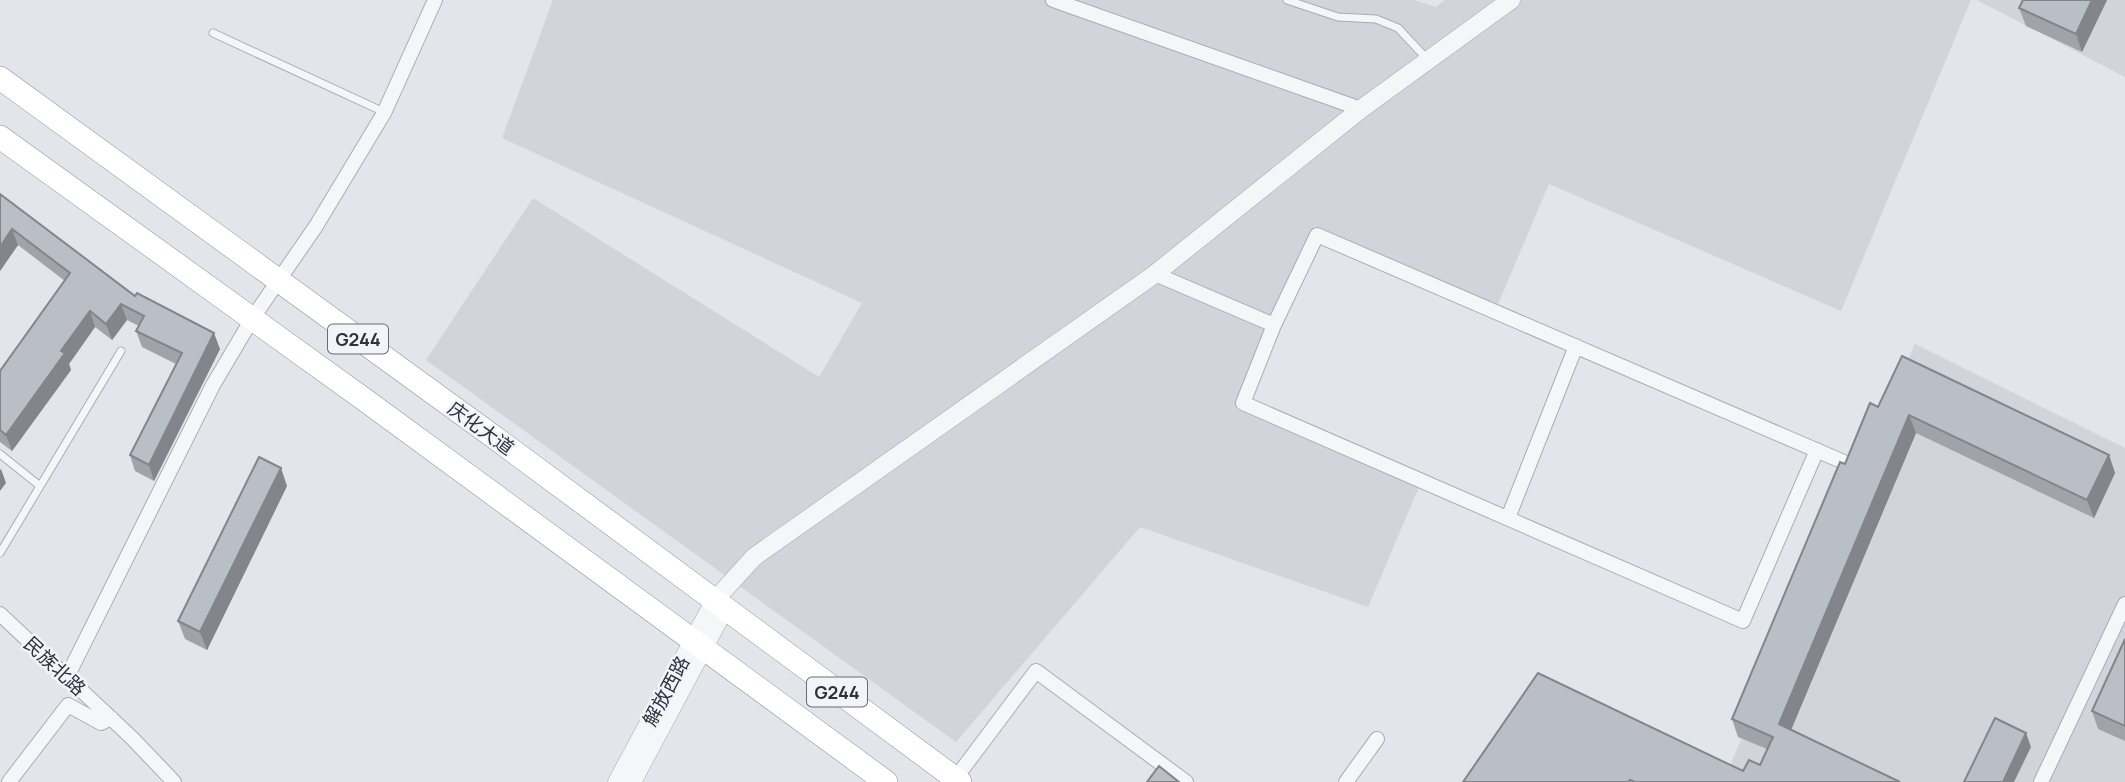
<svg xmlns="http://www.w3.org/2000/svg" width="2125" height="782" viewBox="0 0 2125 782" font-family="Manrope,'Noto Sans SC',sans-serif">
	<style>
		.built { fill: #d1d4db }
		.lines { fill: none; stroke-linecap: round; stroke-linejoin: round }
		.service-casing { stroke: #a8acb4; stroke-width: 9 }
		.minor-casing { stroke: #a8acb4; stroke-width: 16 }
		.tertiary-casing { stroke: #a8acb4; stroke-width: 19 }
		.trunk-casing { stroke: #8b929f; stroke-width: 24 }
		.service { stroke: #f5f6f8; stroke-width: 7 }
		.minor { stroke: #f5f6f8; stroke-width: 14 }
		.tertiary { stroke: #f5f6f8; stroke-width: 18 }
		.trunk { stroke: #fff; stroke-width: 23 }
		.wall { fill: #a0a3aa }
		.shaded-wall { fill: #82858b }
		.building { fill: #babec6; stroke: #82858b; stroke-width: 2 }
		.labels { text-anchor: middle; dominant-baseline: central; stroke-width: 5; stroke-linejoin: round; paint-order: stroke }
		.shield { fill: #f2f4f7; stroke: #676c77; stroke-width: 2 }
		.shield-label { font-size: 18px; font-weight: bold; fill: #2c3240 }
		.street-label { font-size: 19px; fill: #2c3240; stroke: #f2f4f7 }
	</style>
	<rect width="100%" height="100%" fill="#e2e5ea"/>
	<path class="built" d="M553,0H1414L1436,7L1445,0H1971L1841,311L1549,184L1498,304L1314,226L1236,409L1419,487L1368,607L1140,527L956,742L426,360L533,198L819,377L862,303L502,138Z
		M1977,0H2125V77Z
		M1915,344L2125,448V782H1470L1546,685L1730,765Z"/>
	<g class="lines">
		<defs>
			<path id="service" d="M1287,0L1338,17L1376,19L1398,28L1428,60
				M213,33L384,112
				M0,454L40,486
				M0,553L121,351"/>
			<path id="minor" d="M1053,0L1361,109
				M1155,274L1274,325L1317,235L1846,463
				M1274,325L1243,403L1743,621L1817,450
				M1508,518L1576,346
				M0,614L132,738L174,782
				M67,677L213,385L252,319L316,226L384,113L435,0
				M955,779L1036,671L1186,782
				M9,782L68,705L101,723L111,718
				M1346,782L1377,739
				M2041,782L2125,604"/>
			<path id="tertiary" d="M617,782L715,600L754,557L1155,274L1361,109L1511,0
				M632,782L725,608"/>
			<path id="trunk" d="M0,78L494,437L960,782
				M0,137L365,400L886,782"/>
		</defs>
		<use href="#service" class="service-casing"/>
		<use href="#minor" class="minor-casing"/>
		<use href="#tertiary" class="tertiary-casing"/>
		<use href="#trunk" class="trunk-casing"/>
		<use href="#service" class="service"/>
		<use href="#minor" class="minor"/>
		<use href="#tertiary" class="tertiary"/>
		<use href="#trunk" class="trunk"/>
	</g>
	<path class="wall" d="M2107,0L2082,52L2026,26L2019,8Z
		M0,194L135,296L220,349L154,481L135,471L130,455L176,364L142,347L136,331L139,326L127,320L112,340L95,327L69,364L71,370L12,451L0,442V371L65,281L18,245L0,271Z
		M1878,407L2109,455L2115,473L2094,518L1916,433L1791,730L1900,782H1463L1743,771L1760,765L1767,749L1738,737L1732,719L1845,464Z
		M287,486L207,650L185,639L178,621Z
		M2125,639V741L2098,729L2092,711Z"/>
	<path class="shaded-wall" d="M2092,0H2107L2082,52L2076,34Z
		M12,229L18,245L0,271V247Z
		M121,304L127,320L112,340L106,324Z
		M90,311L95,327L69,364L71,370L12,451L6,435L61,351Z
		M214,333L220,349L154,481L149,465Z
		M1909,415L1916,433L1786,742L1779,724Z
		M2109,455L2115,473L2094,518L2087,500Z
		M281,468L287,486L207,650L200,632Z
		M1,469L6,483L0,491V470Z
		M2026,733L2031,747L2014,782H2003Z"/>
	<path class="building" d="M2023,0H2092L2076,34L2019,8Z
		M0,194L135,296L137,293L214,333L149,465L130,455L182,353L136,331L144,316L121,304L106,324L90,311L61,351L65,353L6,435L0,430V371L70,273L12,229L0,247Z
		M1902,356L2109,455L2087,500L1909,415L1779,724L1900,782H1635L1630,780L1628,782H1463L1538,673L1743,771L1749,760L1760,765L1773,737L1732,719L1840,462L1845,464L1870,403L1878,407Z
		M259,457L281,468L200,632L178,621Z
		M2125,639V726L2092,711Z
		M1995,718L2026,733L2003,782H1964Z
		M1159,766L1179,782H1147Z"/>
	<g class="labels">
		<g class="shield">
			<rect x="328" y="324.5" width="60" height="29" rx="5"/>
			<rect x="807" y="677.5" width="60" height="29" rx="5"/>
		</g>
		<g class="shield-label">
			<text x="358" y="339">G244</text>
			<text x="837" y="692">G244</text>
		</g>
		<g class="street-label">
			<text transform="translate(481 428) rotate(36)">庆化大道</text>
			<text transform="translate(55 666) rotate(43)">民族北路</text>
			<text transform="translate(666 691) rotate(-62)">解放西路</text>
		</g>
	</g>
</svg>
